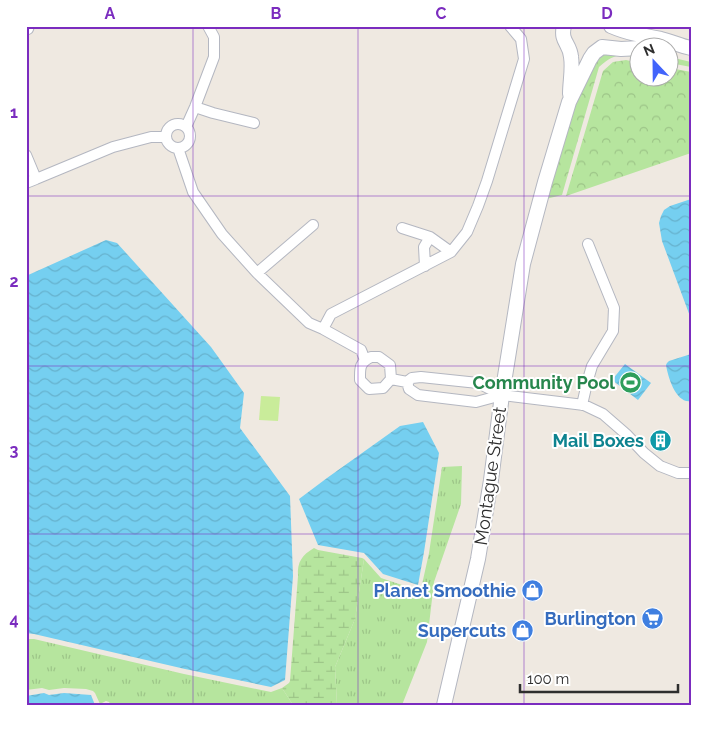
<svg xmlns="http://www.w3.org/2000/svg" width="717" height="731" viewBox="0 0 717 731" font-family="Raleway,sans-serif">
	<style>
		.grass { fill: url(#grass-tufts) }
		.forest { fill: url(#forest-crowns) }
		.wetland { fill: url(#wetland-marsh) }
		.pitch { fill: #c9ec9a }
		.water { fill: url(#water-waves) }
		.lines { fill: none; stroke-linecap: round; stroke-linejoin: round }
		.street-casing { stroke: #b4b7c1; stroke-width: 12 }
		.secondary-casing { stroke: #b4b7c1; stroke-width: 16 }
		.street { stroke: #fff; stroke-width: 10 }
		.secondary { stroke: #fff; stroke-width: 14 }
		.grid { fill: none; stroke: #7b2cbf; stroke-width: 1; stroke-opacity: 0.55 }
		.labels { text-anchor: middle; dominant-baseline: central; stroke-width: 4; stroke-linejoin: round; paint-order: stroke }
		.leisure-label { font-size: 18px; font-weight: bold; fill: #27864d; stroke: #fff; text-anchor: end }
		.culture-label { font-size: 18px; font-weight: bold; fill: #0d838f; stroke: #fff; text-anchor: end }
		.street-label { font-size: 18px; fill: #2e2e2e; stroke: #fff }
		.shop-label { font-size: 18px; font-weight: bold; fill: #366cbe; stroke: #fff; text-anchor: end }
		.neatline { fill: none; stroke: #7b2cbf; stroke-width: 2 }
		.grid-label { font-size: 16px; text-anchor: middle; font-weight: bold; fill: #7b2cbf }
	</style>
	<defs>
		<pattern id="grass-tufts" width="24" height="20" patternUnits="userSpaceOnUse" patternTransform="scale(1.25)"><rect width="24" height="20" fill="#b6e59e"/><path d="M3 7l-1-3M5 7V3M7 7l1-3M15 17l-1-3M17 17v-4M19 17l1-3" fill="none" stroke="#9dc588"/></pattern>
		<pattern id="forest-crowns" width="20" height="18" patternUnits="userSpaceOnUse" patternTransform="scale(1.25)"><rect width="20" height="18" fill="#b6e59e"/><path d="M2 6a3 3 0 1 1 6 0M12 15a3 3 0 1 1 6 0" fill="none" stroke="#9dc588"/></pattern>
		<pattern id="wetland-marsh" width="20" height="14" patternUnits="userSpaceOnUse" patternTransform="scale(1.25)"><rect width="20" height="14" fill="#b6e59e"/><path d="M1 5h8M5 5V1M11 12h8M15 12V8" fill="none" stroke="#9dc588"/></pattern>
		<pattern id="water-waves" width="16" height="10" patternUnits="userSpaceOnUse" patternTransform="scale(1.25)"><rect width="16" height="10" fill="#75cff0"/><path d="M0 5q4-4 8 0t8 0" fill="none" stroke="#66b2ce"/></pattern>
	</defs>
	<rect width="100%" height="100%" fill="#efe9e1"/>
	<path class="grass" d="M462,466L461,504L434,582L427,642L402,705H337L335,667L355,619L364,559L381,578L417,590L421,589L429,553L442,467Z
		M26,639H34L184,674L271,692L282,688L293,705H111L109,702L106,701L100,704L95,693L93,691L86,689L64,688L49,690L42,688L26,690Z"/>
	<path class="forest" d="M605,53L639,54V58C619,54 615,53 599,67L562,195L546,199L573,109H575V104L594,62L602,54L604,55Z
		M670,57L691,62V67L670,63Z
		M626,60L639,63L640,78H670V68L691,72V153L566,196L603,71L613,62Z"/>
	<path class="wetland" d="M314,548L318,550L362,558L364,559L355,619L335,667L337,705H293L282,688L289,683L290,681L298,576C297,562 302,555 314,548Z"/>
	<path class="pitch" d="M261,396L280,397L278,421L259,420Z"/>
	<path class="water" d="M691,199V319L662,241L659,223L661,216L664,210L670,206Z
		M106,240L117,243L211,347L244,393L240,428L290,496L293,576L285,680L271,687L185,669L34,634L26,633V276Z
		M691,354V401C676,404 668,377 666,365L667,363L669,361Z
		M625,364L651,383L638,400L612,380Z
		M423,422L439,453L424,552L418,585L383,574L364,553L318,545L299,499L327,478L400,426Z
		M44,693L49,695L64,693L91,695L95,705H26V696Z"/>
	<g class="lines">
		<defs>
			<path id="street" d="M28,29L29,26
				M195,107L213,113L254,123
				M166 136a12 12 0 1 1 24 0a12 12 0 1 1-24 0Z
				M186,127L195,107L214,57V37L208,26
				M178,148L193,192L222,234L257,273L313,225
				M26,155L36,179L26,183
				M36,179L113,147L151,137H166
				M451,252L467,232L478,206L487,181L524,59L521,39L510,26
				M425,266L424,247L430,237
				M257,273L309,323L323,329L361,350L365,360
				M323,329L331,314L451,252L430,237L402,228
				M371,357H379L390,365L391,379L383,388L369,389L360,380C360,368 359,363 371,357Z
				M391,379L407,382L412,378L421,377L478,383L502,395
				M407,382L409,389L418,395L476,402L502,395L584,405L603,414L626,434L644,453L660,466L678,473H691
				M582,405L587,383L592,366L613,331L614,308L588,244"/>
			<path id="secondary" d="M564,26C560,42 570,43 571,57C573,69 570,82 570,94
				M611,26C627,33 644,36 661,39C671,41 680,46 691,48
				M444,705L478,559L491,480L502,395L523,264L545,182L569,102L590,59L594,53L602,47L621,49L640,48"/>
		</defs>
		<use href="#street" class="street-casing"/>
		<use href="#secondary" class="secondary-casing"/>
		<use href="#street" class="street"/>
		<use href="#secondary" class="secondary"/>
	</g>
	<path class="grid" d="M193,26V705M358,26V705M524,26V705M26,196H691M26,366H691M26,534H691"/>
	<defs>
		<symbol id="stadium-disc" viewBox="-11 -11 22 22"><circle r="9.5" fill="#2e9e5b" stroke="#fff"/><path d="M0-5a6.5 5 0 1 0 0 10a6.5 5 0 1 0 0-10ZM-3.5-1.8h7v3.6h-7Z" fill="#fff"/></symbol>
		<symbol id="building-disc" viewBox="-11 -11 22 22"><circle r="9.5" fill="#0f9aa8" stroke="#fff"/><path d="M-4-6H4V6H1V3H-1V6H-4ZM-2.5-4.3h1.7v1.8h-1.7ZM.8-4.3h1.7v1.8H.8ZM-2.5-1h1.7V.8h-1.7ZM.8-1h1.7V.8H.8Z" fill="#fff"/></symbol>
		<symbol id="shop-disc" viewBox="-11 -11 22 22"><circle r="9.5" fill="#3f7fe0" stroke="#fff"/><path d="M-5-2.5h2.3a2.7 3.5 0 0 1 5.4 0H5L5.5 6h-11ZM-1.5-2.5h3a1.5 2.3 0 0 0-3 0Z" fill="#fff"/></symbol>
		<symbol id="supermarket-disc" viewBox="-11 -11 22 22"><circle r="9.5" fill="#3f7fe0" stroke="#fff"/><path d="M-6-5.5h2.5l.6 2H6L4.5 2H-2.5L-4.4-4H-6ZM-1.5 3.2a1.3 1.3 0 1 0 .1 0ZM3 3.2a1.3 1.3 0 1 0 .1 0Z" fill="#fff"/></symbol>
	</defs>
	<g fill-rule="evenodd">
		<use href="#stadium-disc" x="618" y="370" width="25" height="25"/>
		<use href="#building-disc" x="648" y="428" width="25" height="25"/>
		<use href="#shop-disc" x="520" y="578" width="25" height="25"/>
		<use href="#supermarket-disc" x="640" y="606" width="25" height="25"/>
		<use href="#shop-disc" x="510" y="618" width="25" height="25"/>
	</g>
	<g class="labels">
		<g class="leisure-label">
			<text x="615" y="382">Community Pool</text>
		</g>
		<g class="culture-label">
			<text x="644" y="440">Mail Boxes</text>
		</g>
		<g class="street-label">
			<text transform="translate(490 476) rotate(-82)">Montague Street</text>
		</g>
		<g class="shop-label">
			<text x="516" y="590">Planet Smoothie</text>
			<text x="636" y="618">Burlington</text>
			<text x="506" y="630">Supercuts</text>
		</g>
	</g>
	<rect width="717" height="731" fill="none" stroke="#ffffff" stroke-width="55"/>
	<g transform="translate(654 62) rotate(338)"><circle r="24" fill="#ffffff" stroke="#ababab"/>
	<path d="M0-4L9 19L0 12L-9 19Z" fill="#4264fb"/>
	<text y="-8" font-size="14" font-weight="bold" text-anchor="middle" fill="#2e2e2e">N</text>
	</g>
	<path d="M520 684v8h158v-8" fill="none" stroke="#2e2e2e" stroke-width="2.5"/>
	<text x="527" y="684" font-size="15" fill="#2e2e2e" stroke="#ffffff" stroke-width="4" paint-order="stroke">100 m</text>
	<rect x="28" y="28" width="662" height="676" class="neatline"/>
	<g class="grid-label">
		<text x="110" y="19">A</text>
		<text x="276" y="19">B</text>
		<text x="441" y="19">C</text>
		<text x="607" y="19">D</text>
		<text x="14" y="118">1</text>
		<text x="14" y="287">2</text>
		<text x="14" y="456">3</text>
		<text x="14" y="625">4</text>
	</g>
</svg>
